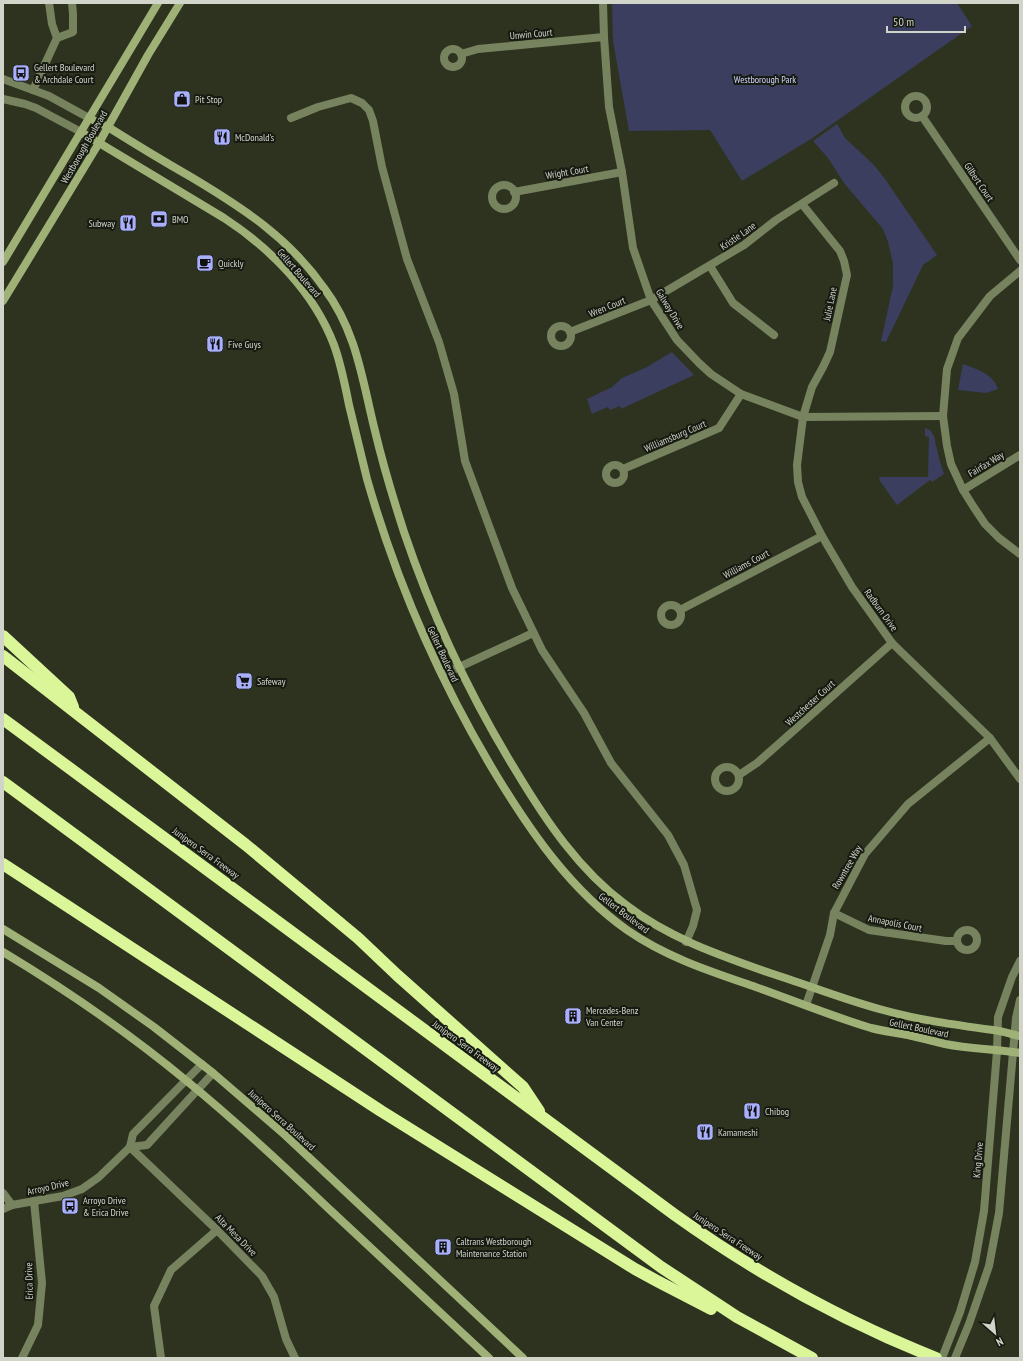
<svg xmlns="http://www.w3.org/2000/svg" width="1023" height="1361" font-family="'PT Sans Narrow',sans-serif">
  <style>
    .green { fill: #3b3e5e }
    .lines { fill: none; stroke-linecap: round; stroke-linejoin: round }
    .minor { stroke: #77835e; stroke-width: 8 }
    .tertiary { stroke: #77835e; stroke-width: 8 }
    .secondary { stroke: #9fb176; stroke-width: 8 }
    .motorway { stroke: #daf698; stroke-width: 12 }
    .labels { text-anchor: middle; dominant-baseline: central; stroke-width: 4; stroke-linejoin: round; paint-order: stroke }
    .street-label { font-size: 10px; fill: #d0d4c9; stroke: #171a11 }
    .poi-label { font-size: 10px; fill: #d0d4c9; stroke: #171a11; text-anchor: start }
    .park-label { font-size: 10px; fill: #d0d5fd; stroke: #171a11 }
  </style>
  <rect width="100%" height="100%" fill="#2e3320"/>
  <g class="green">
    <path d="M612 3H957L972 26 811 139 742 181 710 130 629 131 613 41Z"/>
    <path d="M837 124 845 138 874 165 885 179 937 255 923 265 886 342 881 341 893 286V263L888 242 883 229 844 183 828 158 813 141Z"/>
    <path d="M672 352 694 375 621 409 620 406 610 410 608 407 592 414 587 399 612 387 622 378 647 367Z"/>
    <path d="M963 364C977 369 993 374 998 389L986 393 958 390Z"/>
    <path d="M925 428 930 430 934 436 939 458 944 474 932 482 930 480 897 505 880 481 879 477H928L929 437 925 436Z"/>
  </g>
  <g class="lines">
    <g class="minor">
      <path d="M49 3 52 24 57 38"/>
      <path d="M603 3 604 37 609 107 622 172 633 248 651 300 677 340 699 363 711 374 741 394 803 417 943 416"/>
      <circle cx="453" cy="58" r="9"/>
      <path d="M461 54 478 49 604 37"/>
      <path d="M3 79 49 96 89 118"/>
      <path d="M33 90 57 38 73 32V14L72 3"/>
      <circle cx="916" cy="107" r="11"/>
      <path d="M3 99 25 104 36 108 81 132"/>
      <path d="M922 116 1020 260"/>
      <path d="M291 118 318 107 351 98 362 103 369 110 373 121 382 167 407 259 439 342 454 394 465 461 512 588 542 650 584 713 611 763 668 835 684 865 697 910 693 926 686 942"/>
      <circle cx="504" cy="197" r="12"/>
      <path d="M514 192 622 172"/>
      <path d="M802 204 840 251 844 261 847 275 830 352 823 367 812 387 803 417 797 465 798 482 802 497 822 536 852 587 892 643 990 738 1020 779"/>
      <path d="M710 266 733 303 774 335"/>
      <path d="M1020 271 990 296 958 338 947 369 943 416 947 446 951 464 963 490 973 506 985 524 999 538 1020 554"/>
      <circle cx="561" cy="336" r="10"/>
      <path d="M570 332 651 300 744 245 776 220 834 183"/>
      <circle cx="615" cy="474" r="9"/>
      <path d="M623 469 719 428 741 394"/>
      <path d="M963 490 1020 455"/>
      <circle cx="671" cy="615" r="10"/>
      <path d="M680 610 822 536"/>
      <path d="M442 675 533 633"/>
      <circle cx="727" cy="779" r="12"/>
      <path d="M739 775 757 763 782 741 892 643"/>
      <path d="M834 913 869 930 946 941H956"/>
      <circle cx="967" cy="940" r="10"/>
      <path d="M806 1005 830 935 834 913 865 854 908 804 990 738"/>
      <path d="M130 1147 217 1230 262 1276 274 1297 286 1339 295 1358"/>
      <path d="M130 1147 147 1145 213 1073"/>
      <path d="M3 1193 12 1205"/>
      <path d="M3 1209 12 1205 63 1196 82 1189 99 1177 130 1147 133 1134 202 1064"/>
      <path d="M22 1358 38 1325 42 1283 34 1201"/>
      <path d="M161 1358 154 1306 171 1270 217 1230"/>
    </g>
    <g class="tertiary">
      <path d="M942 1358 960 1312 975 1262 984 1211 997 1051 998 1017 1012 977 1020 961"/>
      <path d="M955 1358 969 1324 989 1266 999 1213 1016 1018 1020 1000"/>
    </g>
    <g class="secondary">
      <path d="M89 118 108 127C135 144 163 161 191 177 243 208 289 238 324 288 357 332 362 379 375 431 383 465 393 498 404 532 432 615 470 696 516 771 546 821 579 870 626 905 669 938 719 955 770 973 808 985 845 1000 883 1010 919 1020 956 1025 993 1030 1002 1031 1011 1034 1020 1036"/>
      <path d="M81 132 224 218C270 248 314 292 334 345 341 364 345 385 349 405 355 430 361 455 367 479 397 584 441 684 498 778 533 835 571 890 627 930 666 957 709 971 753 986 792 1000 831 1016 871 1028 883 1031 896 1033 908 1035 921 1038 933 1041 945 1044 970 1049 995 1049 1020 1053"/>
      <path d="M3 262 158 3"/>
      <path d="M3 301 99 143 148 55 180 3"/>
      <path d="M3 929 99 988 154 1027 213 1073 285 1135 523 1358"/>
      <path d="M3 952C68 991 130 1034 188 1082 237 1122 283 1165 328 1208 382 1258 436 1308 489 1358"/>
    </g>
    <g class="motorway">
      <path d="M3 636 69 697 73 707"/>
      <path d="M3 656 246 845 358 938 397 975 523 1087 539 1111"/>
      <path d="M3 719 675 1215C756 1273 843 1321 936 1358"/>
      <path d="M3 782 661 1267 737 1317 812 1358"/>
      <path d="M3 864 381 1111 635 1269 657 1281 711 1309"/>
    </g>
  </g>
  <defs>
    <symbol id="bus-square" viewBox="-11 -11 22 22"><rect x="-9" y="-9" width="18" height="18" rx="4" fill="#a8b0fc" stroke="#171a11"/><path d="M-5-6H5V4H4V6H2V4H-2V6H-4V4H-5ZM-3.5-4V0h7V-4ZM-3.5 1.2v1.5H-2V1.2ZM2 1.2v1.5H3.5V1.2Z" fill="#111"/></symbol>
    <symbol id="shop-square" viewBox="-11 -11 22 22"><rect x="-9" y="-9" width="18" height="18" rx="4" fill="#a8b0fc" stroke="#171a11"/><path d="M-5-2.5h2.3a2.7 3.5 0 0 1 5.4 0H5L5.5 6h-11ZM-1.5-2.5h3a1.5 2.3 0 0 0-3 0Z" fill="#111"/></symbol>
    <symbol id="restaurant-square" viewBox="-11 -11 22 22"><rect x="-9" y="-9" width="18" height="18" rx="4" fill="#a8b0fc" stroke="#171a11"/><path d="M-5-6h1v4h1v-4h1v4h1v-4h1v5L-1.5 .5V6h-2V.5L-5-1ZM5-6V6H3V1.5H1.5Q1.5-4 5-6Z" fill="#111"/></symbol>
    <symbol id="bank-square" viewBox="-11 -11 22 22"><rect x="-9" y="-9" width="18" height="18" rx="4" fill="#a8b0fc" stroke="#171a11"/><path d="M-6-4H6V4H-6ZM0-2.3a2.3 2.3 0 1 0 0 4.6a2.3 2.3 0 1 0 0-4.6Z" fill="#111"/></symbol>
    <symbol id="cafe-square" viewBox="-11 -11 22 22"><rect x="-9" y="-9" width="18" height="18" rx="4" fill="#a8b0fc" stroke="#171a11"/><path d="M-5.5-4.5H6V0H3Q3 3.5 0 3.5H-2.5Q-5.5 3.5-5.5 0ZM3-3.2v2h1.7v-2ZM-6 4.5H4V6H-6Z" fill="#111"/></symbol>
    <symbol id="supermarket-square" viewBox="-11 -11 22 22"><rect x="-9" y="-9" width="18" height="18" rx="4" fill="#a8b0fc" stroke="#171a11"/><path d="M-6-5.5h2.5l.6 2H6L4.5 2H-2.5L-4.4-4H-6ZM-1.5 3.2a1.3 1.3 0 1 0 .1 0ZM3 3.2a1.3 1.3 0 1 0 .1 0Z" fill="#111"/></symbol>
    <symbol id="building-square" viewBox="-11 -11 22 22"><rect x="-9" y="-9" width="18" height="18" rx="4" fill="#a8b0fc" stroke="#171a11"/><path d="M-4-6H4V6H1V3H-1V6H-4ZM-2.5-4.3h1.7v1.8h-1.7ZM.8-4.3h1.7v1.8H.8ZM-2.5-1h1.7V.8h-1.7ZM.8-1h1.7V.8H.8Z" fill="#111"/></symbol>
  </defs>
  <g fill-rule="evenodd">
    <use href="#bus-square" x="11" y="63" width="20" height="20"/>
    <use href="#shop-square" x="172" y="89" width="20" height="20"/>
    <use href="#restaurant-square" x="212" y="127" width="20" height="20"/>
    <use href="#bank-square" x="149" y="209" width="20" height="20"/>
    <use href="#restaurant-square" x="118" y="213" width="20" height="20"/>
    <use href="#cafe-square" x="195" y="253" width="20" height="20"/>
    <use href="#restaurant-square" x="205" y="334" width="20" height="20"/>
    <use href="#supermarket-square" x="234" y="671" width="20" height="20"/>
    <use href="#building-square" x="563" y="1006" width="20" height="20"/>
    <use href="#restaurant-square" x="742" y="1101" width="20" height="20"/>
    <use href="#restaurant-square" x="695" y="1122" width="20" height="20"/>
    <use href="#bus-square" x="60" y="1196" width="20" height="20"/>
    <use href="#building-square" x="433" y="1237" width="20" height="20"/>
  </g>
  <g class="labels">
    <g class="street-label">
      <text transform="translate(531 34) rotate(-5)">Unwin Court</text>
      <text transform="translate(84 147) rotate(-60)">Westborough Boulevard</text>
      <text transform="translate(567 172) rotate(-10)">Wright Court</text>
      <text transform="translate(979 182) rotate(56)">Gilbert Court</text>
      <text transform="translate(738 236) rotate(-35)">Kristie Lane</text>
      <text transform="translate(299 273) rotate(49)">Gellert Boulevard</text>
      <text transform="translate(830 304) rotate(-78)">Julie Lane</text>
      <text transform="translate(607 307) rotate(-22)">Wren Court</text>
      <text transform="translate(670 309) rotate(59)">Galway Drive</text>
      <text transform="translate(675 436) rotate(-23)">Williamsburg Court</text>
      <text transform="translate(986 464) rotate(-31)">Fairfax Way</text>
      <text transform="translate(746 564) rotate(-28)">Williams Court</text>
      <text transform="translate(881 610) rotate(54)">Radburn Drive</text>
      <text transform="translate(443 654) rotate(65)">Gellert Boulevard</text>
      <text transform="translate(810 703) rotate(-42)">Westchester Court</text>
      <text transform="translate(206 853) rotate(36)">Junipero Serra Freeway</text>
      <text transform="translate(847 867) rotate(-60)">Rowntree Way</text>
      <text transform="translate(624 913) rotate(37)">Gellert Boulevard</text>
      <text transform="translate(895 923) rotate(11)">Annapolis Court</text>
      <text transform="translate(919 1028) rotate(12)">Gellert Boulevard</text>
      <text transform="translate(466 1046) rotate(36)">Junipero Serra Freeway</text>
      <text transform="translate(282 1120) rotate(42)">Junipero Serra Boulevard</text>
      <text transform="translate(978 1160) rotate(-85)">King Drive</text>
      <text transform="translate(48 1187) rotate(-13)">Arroyo Drive</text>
      <text transform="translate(236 1235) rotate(45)">Alta Mesa Drive</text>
      <text transform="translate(728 1236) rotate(33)">Junipero Serra Freeway</text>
      <text transform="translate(29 1281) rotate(-91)">Erica Drive</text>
    </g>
    <g class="poi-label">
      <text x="34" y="67">Gellert Boulevard<tspan x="34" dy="12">&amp; Archdale Court</tspan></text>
      <text x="195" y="99">Pit Stop</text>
      <text x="235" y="137">McDonald's</text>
      <text x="172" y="219">BMO</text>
      <text x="115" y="223" text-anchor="end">Subway</text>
      <text x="218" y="263">Quickly</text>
      <text x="228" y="344">Five Guys</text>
      <text x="257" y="681">Safeway</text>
      <text x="586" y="1010">Mercedes-Benz<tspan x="586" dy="12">Van Center</tspan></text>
      <text x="765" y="1111">Chibog</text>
      <text x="718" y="1132">Kamameshi</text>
      <text x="83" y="1200">Arroyo Drive<tspan x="83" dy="12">&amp; Erica Drive</tspan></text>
      <text x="456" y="1241">Caltrans Westborough<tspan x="456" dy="12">Maintenance Station</tspan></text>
    </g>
    <g class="park-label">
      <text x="765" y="79">Westborough Park</text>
    </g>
  </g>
  <rect width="1023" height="1361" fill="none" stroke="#d0d4c9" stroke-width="8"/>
  <g transform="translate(995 1333) rotate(152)" stroke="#171a11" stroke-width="3" paint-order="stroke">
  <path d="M0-3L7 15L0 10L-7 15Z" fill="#d0d4c9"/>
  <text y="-6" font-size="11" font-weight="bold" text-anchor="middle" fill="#d0d4c9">N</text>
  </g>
  <path d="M887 26v6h78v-6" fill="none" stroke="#d0d4c9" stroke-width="2"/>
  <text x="893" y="26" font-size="12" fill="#d0d4c9" stroke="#171a11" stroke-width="3" paint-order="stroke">50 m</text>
</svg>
